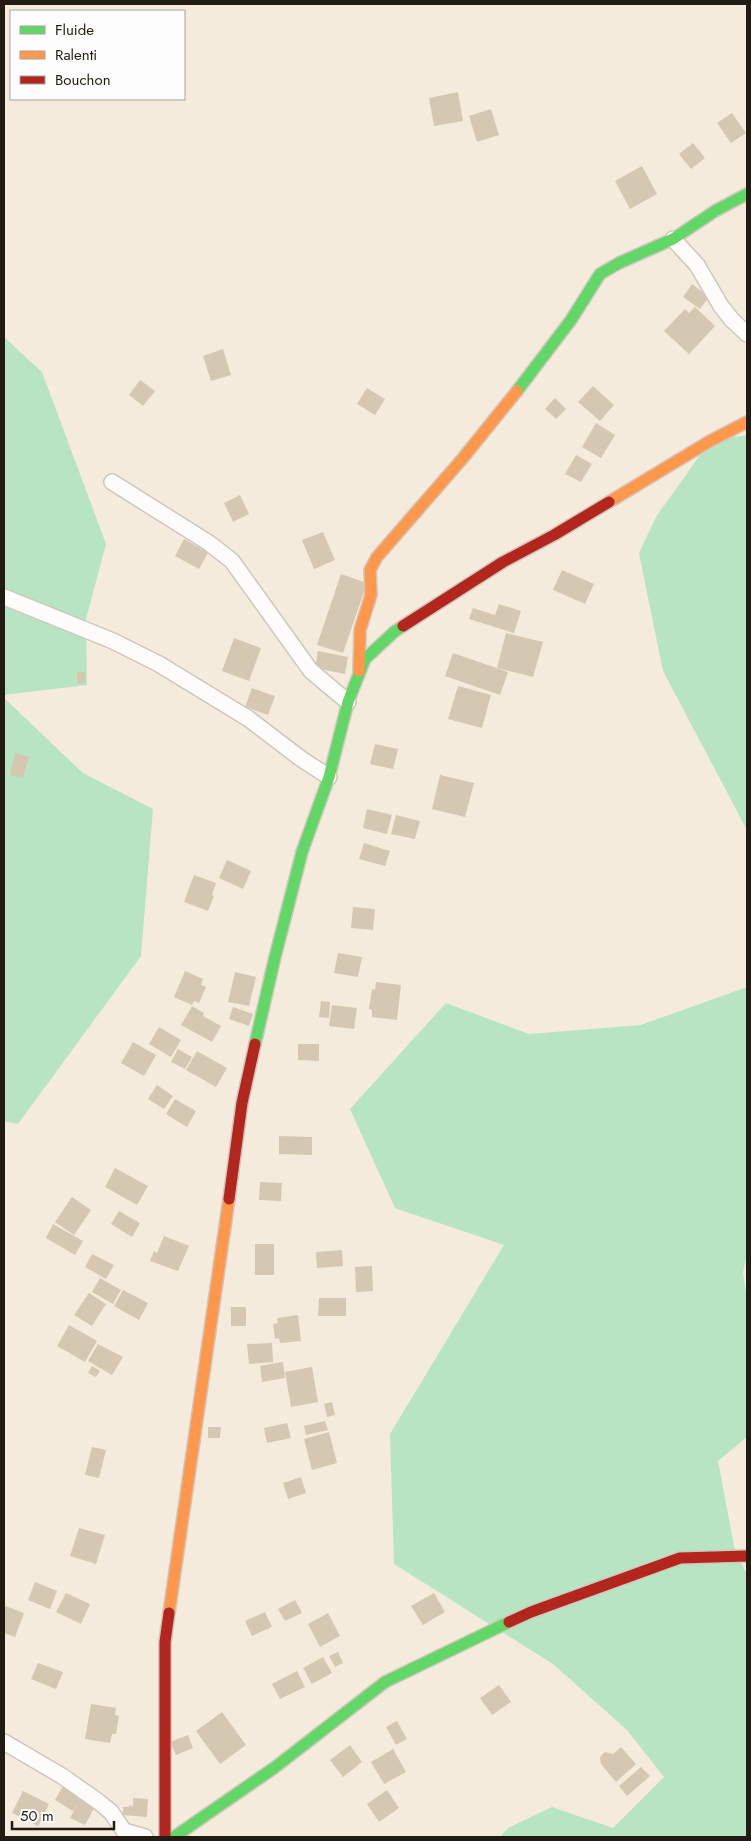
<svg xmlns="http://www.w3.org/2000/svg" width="751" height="1841" font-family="Jost,sans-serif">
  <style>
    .green { fill: #b7e4c3 }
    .building { fill: #d5c8b2 }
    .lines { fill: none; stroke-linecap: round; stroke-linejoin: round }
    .street-casing { stroke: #cfc7bc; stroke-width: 18 }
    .fast-casing { stroke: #cfc7bc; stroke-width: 14 }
    .slow-casing { stroke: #cfc7bc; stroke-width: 14 }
    .jam-casing { stroke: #cfc7bc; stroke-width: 14 }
    .street { stroke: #fdfcfa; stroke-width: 15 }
    .fast { stroke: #63d668; stroke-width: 11 }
    .slow { stroke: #ff974d; stroke-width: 11 }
    .jam { stroke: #b3261e; stroke-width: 11 }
  </style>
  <rect width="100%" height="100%" fill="#f4ebdc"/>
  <g class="green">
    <path d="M4 337 42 372 106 544 86 619 87 685 4 695Z"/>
    <path d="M747 435V830L663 671 639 553 656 517 710 441Z"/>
    <path d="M4 698 83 773 153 809 141 956 18 1124 4 1121Z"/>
    <path d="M747 987V1252L743 1273 747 1300V1437L718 1461 734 1546 747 1575V1837H500L508 1828 552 1807 613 1828 664 1777 627 1730 553 1664 394 1564 390 1434 504 1245 395 1208 350 1109 446 1003 529 1034 641 1025Z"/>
  </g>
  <g class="building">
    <path d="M458 92 463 121 434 126 429 98Z"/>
    <path d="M491 109 499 135 477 142 469 116Z"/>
    <path d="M732 113 746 133 731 143 717 123Z"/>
    <path d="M693 143 705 158 691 169 679 154Z"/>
    <path d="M642 166 657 194 630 209 615 181Z"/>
    <path d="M692 284 709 297 700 309 683 297Z"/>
    <path d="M695 307 715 326 689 354 664 331 685 309 689 313Z"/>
    <path d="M223 349 231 375 211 381 203 356Z"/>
    <path d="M140 380 155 391 143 406 129 395Z"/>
    <path d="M593 386 614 405 600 421 578 402Z"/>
    <path d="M367 388 385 399 375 415 357 404Z"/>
    <path d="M555 398 566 409 556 419 545 409Z"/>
    <path d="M596 423 615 435 601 458 582 447Z"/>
    <path d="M576 455 592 464 581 482 565 474Z"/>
    <path d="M240 495 249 514 233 522 224 503Z"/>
    <path d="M323 532 335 560 314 569 302 540Z"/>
    <path d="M184 539 208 553 199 569 175 556Z"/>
    <path d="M562 570 594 584 585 604 553 590Z"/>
    <path d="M341 574 367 583 343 653 317 645Z"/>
    <path d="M499 604 521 611 514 633 469 619 473 608 495 615Z"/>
    <path d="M506 633 543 642 533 677 497 668Z"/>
    <path d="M234 638 261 648 249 681 222 671Z"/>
    <path d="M318 651 348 657 345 674 315 668Z"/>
    <path d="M453 653 508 672 500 695 445 676Z"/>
    <path d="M77 672H85V683L77 684Z"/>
    <path d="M458 686 491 695 482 728 448 719Z"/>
    <path d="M252 688 275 696 268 715 245 707Z"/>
    <path d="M375 744 398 749 393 769 370 764Z"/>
    <path d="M15 753 29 757 23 778 10 775Z"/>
    <path d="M440 775 474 783 465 817 432 809Z"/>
    <path d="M367 809 392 815 387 834 363 828Z"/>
    <path d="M396 815 420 821 415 839 391 834Z"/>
    <path d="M364 843 390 851 385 866 359 859Z"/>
    <path d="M227 860 251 871 243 889 219 878Z"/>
    <path d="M194 875 216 883 212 895 214 896 208 911 184 902Z"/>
    <path d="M353 907 375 909 373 930 351 928Z"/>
    <path d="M338 953 362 957 358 977 334 973Z"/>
    <path d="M185 971 203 979 201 985 206 987 199 1003 194 1001 192 1005 174 997Z"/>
    <path d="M235 972 256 977 249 1006 228 1002Z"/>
    <path d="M376 982 401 985 397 1020 372 1017V1010L369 1009 372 989 375 990Z"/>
    <path d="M321 1001 330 1002 329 1018 319 1017Z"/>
    <path d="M332 1005 357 1008 354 1029 329 1026Z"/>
    <path d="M192 1006 204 1013 203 1016 221 1026 212 1042 181 1025Z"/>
    <path d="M233 1007 253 1014 249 1026 229 1019Z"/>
    <path d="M159 1027 181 1040 171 1057 149 1044Z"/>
    <path d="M133 1042 156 1055 144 1076 121 1063Z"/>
    <path d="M298 1044H319V1061L298 1060Z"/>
    <path d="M178 1049 192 1057 185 1069 171 1062Z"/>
    <path d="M197 1051 227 1068 216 1087 186 1070Z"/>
    <path d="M157 1085 173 1096 164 1109 148 1099Z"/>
    <path d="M175 1099 196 1111 187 1127 166 1114Z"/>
    <path d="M279 1136 312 1137V1155L279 1154Z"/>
    <path d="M115 1168 148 1186 137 1205 105 1187Z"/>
    <path d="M260 1182 282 1183 281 1201 259 1200Z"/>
    <path d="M72 1197 91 1210 74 1235 55 1222Z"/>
    <path d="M119 1211 140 1223 132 1237 111 1224Z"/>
    <path d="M53 1224 83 1241 75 1255 46 1238Z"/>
    <path d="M164 1236 189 1246 178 1271 150 1261 154 1251 157 1253Z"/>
    <rect x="255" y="1244" width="19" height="31"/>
    <path d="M342 1250 343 1266 317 1268 316 1252Z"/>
    <path d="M92 1254 114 1265 106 1279 85 1267Z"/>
    <path d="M372 1266 373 1291 356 1292 355 1267Z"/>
    <path d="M100 1278 121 1290 113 1304 92 1292Z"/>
    <path d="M123 1290 148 1303 139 1320 114 1306Z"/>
    <path d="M89 1293 106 1304 92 1326 74 1315Z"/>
    <path d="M319 1298H346V1316H318Z"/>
    <rect x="231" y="1307" width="15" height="19"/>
    <path d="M298 1315 301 1341 280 1343 279 1338 275 1339 273 1324 278 1323 277 1318Z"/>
    <path d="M69 1325 97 1341 85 1362 57 1346Z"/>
    <path d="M272 1343 273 1362 249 1364 247 1344Z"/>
    <path d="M98 1344 123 1357 112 1375 88 1361Z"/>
    <path d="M283 1362 285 1378 262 1382 260 1366Z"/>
    <path d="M92 1366 100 1371 96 1377 88 1373Z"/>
    <path d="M312 1367 318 1402 291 1407 285 1372Z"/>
    <path d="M332 1402 335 1415 327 1417 324 1404Z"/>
    <path d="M325 1421 328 1430 306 1435 304 1426Z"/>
    <path d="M287 1423 291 1438 267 1443 264 1428Z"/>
    <path d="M208 1427H221L220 1438H208Z"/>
    <path d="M329 1432 337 1463 312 1470 304 1439Z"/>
    <path d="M92 1447 106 1450 99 1478 85 1475Z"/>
    <path d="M301 1477 306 1493 288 1499 283 1483Z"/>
    <path d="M79 1528 105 1535 96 1564 70 1556Z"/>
    <path d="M35 1582 57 1591 50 1609 28 1600Z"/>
    <path d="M66 1593 90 1604 81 1624 56 1612Z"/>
    <path d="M434 1593 445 1612 423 1625 411 1606Z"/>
    <path d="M295 1600 302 1613 285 1621 278 1609Z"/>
    <path d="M5 1606 24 1613 15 1637 4 1633Z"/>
    <path d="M265 1612 272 1627 252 1636 245 1621Z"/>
    <path d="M328 1613 340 1636 320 1647 308 1624Z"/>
    <path d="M338 1652 343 1663 335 1667 329 1656Z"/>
    <path d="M323 1657 332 1673 312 1684 303 1668Z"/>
    <path d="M38 1663 63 1672 56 1689 31 1679Z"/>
    <path d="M297 1671 305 1687 280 1699 272 1684Z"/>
    <path d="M499 1685 511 1702 492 1715 480 1698Z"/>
    <path d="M91 1704 116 1708 115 1715 119 1716 116 1734H112L110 1743 85 1739Z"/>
    <path d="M222 1712 246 1745 220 1764 196 1731Z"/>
    <path d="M397 1721 407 1739 396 1745 386 1727Z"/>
    <path d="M188 1735 193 1748 176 1755 170 1742Z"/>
    <path d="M350 1745 362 1762 343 1777 330 1760Z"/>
    <path d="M621 1747 636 1764 616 1782 601 1764 600 1757 605 1752 613 1754Z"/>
    <path d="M393 1749 406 1772 384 1784 371 1762Z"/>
    <path d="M641 1767 650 1776 627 1796 619 1786Z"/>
    <path d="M63 1786 97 1803 85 1825 70 1818 78 1802 73 1811 55 1800Z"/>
    <path d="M387 1790 399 1808 379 1822 367 1804Z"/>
    <path d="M23 1791 49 1804 38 1826 12 1813Z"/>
    <path d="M133 1798 148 1799 147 1817 123 1815V1807H129V1812V1805L133 1806Z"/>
  </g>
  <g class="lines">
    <defs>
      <g id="street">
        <path d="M673 239 697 265 721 306 732 320 747 334"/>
        <path d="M112 482 209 543 232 561 311 671 348 702"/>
        <path d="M4 597 113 641 159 664 249 719 300 758 329 777"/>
        <path d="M4 1742 62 1776 99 1802 111 1812 124 1831 145 1837"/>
      </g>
      <g id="fast">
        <path d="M517 391 571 320 600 274 619 263 673 239 715 211 747 194"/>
        <path d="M255 1044 275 957 302 852 329 777 348 702 365 659 394 632 403 626"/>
        <path d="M174 1837 274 1768 385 1682 509 1622"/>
      </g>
      <g id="slow">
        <path d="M609 502 710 441 747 422"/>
        <path d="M359 671 360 630 371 595 370 570 377 557 463 458 517 391"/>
        <path d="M169 1613 229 1199"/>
      </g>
      <g id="jam">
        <path d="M403 626 503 562 554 535 609 502"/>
        <path d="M229 1199 242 1103 255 1044"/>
        <path d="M509 1622 531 1612 680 1558 747 1556"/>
        <path d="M165 1837V1642L169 1613"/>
      </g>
    </defs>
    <use href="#street" class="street-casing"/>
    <use href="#fast" class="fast-casing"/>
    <use href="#slow" class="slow-casing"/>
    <use href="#jam" class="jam-casing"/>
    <use href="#street" class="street"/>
    <use href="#fast" class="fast"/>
    <use href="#slow" class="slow"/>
    <use href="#jam" class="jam"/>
  </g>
  <rect width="751" height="1841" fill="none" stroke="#211b11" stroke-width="10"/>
  <rect x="10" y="10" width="175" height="90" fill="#fdfdfd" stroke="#a5a39f"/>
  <rect x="20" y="26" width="25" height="8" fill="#63d668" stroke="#a5a39f"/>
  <text x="55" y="35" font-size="15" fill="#211b11">Fluide</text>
  <rect x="20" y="51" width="25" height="8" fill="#ff974d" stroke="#a5a39f"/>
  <text x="55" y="60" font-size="15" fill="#211b11">Ralenti</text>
  <rect x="20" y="76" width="25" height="8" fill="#b3261e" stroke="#a5a39f"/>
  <text x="55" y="85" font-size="15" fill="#211b11">Bouchon</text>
  <path d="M12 1821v8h102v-8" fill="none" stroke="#211b11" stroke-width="2.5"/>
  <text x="20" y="1821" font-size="15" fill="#211b11" stroke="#fdfdfd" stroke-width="4" paint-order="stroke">50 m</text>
</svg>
